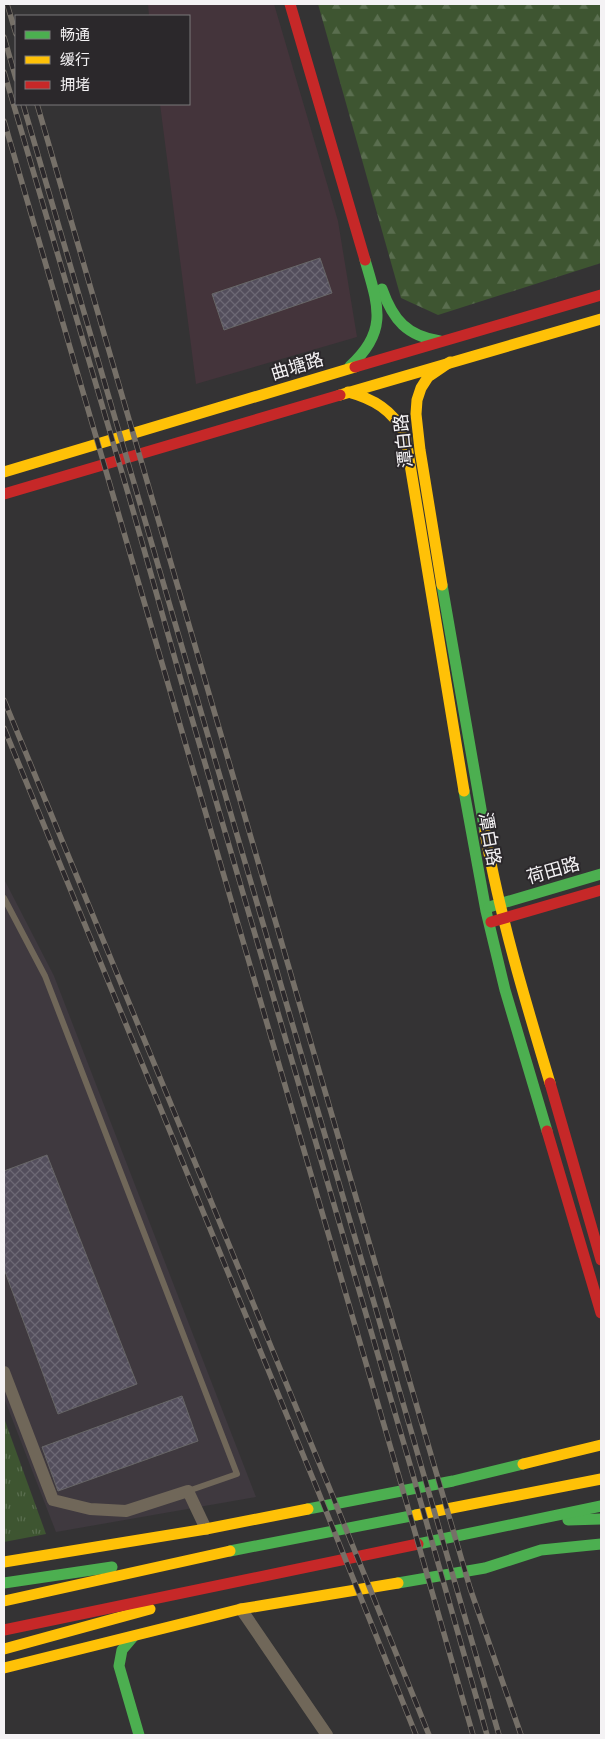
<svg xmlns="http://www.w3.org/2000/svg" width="605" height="1739" font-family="Inter,'Noto Sans SC',sans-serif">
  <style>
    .commercial { fill: #44343b }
    .built { fill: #3f393f }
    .grass { fill: url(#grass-tufts) }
    .forest { fill: url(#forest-firs) }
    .building { fill: url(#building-cross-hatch); stroke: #676667 }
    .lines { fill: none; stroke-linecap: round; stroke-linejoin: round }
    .lane { stroke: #706759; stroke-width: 6 }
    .street { stroke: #706759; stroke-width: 12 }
    .fast { stroke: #4caf50; stroke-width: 11 }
    .slow { stroke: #ffc107; stroke-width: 11 }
    .jam { stroke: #c62828; stroke-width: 11 }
    .rail-casing { stroke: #767068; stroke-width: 5.5 }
    .rail { stroke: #2b282b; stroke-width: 4; stroke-dasharray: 11; stroke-linecap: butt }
    .labels { text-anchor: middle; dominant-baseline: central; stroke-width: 4; stroke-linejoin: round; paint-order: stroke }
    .street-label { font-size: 18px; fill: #f4f2f4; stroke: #2b282b }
  </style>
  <defs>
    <pattern id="grass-tufts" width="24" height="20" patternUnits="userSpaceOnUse" patternTransform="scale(1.25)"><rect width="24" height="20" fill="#3e5531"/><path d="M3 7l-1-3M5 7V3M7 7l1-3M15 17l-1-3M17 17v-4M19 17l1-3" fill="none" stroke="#5a6e4f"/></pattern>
    <pattern id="forest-firs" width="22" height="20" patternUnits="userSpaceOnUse" patternTransform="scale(1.25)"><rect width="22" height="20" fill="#3e5531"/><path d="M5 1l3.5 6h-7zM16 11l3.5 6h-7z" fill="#5a6e4f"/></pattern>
    <pattern id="building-cross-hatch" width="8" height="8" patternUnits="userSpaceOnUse" patternTransform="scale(1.25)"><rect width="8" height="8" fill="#534e5c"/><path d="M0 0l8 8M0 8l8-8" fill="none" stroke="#6c6874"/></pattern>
  </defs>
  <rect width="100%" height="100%" fill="#343334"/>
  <path class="commercial" d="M148 4H274L338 221 357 337 196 384 160 104H189V16H149Z"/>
  <path class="built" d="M4 879 54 976 256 1497 56 1532 4 1398Z"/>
  <path class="grass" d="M4 1418 46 1534 4 1542Z"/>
  <path class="forest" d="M318 4H601V263L438 315 401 298Z"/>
  <g class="building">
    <path d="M320 258 332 293 224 330 212 294Z"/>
    <path d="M47 1155 137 1384 58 1414 4 1269V1171Z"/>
    <path d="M182 1396 198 1441 58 1491 42 1447Z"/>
  </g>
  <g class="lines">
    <path class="lane" d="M4 898 45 976 237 1474 188 1491"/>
    <g class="street">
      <path d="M4 1372 53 1500 90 1509 126 1511 188 1491 206 1529"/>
      <path d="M241 1609 327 1735"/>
    </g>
    <g class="fast">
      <path d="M382 289C393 320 407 336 440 341"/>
      <path d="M350 366C389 331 378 305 365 260"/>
      <path d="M442 585 485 832"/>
      <path d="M464 791 486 911 505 990 547 1131"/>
      <path d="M489 907 601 874"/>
      <path d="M308 1509 453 1481 523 1464"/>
      <path d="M568 1520 601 1519"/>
      <path d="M418 1544 601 1506"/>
      <path d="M230 1551 416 1515"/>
      <path d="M4 1583 112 1567"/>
      <path d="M398 1583 485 1568 541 1550 601 1544"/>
      <path d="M133 1637 122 1650 119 1666 139 1735"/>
    </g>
    <g class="slow">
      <path d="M348 392C374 399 392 410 405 434L464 791"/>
      <path d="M340 395 601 319"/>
      <path d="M4 472 355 367"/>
      <path d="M442 585 420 450 416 414 417 400 421 388 428 377 450 362"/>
      <path d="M485 832C500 917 525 1000 550 1083"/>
      <path d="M523 1464 601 1445"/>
      <path d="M416 1515 601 1479"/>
      <path d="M4 1562 206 1529 308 1509"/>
      <path d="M4 1601 230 1551"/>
      <path d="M4 1649 150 1609"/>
      <path d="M4 1668 241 1609 398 1583"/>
    </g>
    <g class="jam">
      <path d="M290 4 365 260"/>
      <path d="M355 367 601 295"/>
      <path d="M4 494 340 395"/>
      <path d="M491 922 601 890"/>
      <path d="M550 1083 601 1260"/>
      <path d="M547 1131 601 1313"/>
      <path d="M4 1630 418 1544"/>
    </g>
    <defs>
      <g id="rail">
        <path d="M7 4 16 34"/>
        <path d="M4 37 16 79"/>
        <path d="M4 72 130 500 190 712 411 1468 487 1735"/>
        <path d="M23 104 370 1289 499 1735"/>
        <path d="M37 104 434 1465 470 1588 521 1735"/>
        <path d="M4 121 398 1473 473 1735"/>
        <path d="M4 700 329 1487 429 1735"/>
        <path d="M4 728 318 1491 416 1735"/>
      </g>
    </defs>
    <use href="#rail" class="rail-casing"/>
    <use href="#rail" class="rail"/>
  </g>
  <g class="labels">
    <g class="street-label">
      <text transform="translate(297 366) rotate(-17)">曲塘路</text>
      <text transform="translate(403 441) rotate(-96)">潭白路</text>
      <text transform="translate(490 839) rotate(80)">潭白路</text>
      <text transform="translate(553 870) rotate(-16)">荷田路</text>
    </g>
  </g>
  <rect width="605" height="1739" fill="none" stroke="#f4f2f4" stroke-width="10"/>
  <rect x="15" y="15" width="175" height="90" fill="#2b282b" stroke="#7b797b"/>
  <rect x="25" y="31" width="25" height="8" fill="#4caf50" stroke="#7b797b"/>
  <text x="60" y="40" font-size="15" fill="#f4f2f4">畅通</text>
  <rect x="25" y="56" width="25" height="8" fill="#ffc107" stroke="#7b797b"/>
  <text x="60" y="65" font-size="15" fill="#f4f2f4">缓行</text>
  <rect x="25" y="81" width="25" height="8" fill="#c62828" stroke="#7b797b"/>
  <text x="60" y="90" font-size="15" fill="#f4f2f4">拥堵</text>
</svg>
